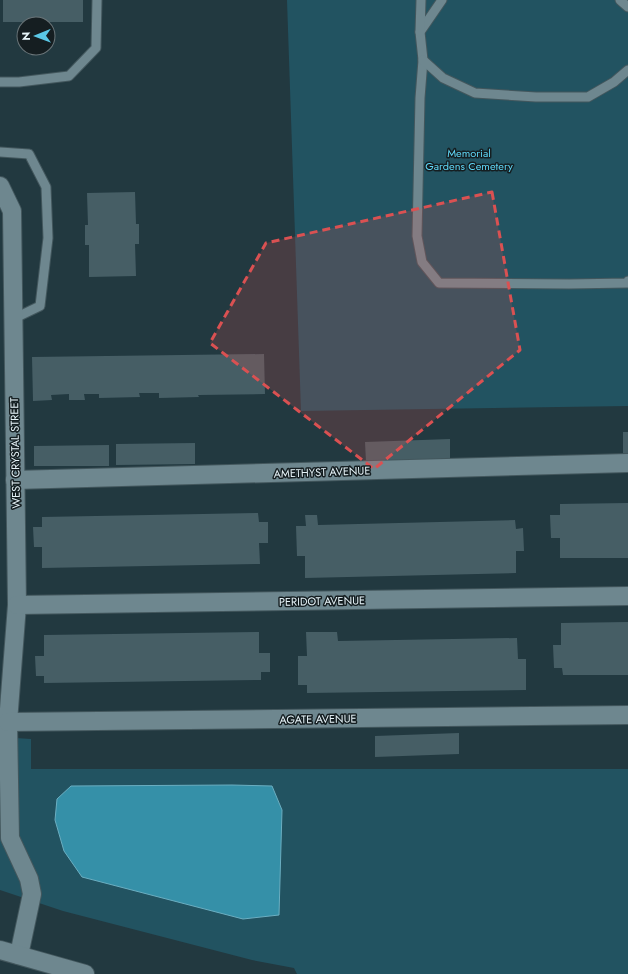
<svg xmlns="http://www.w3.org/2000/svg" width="628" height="974" font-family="Jost,sans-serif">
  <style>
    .green { fill: #225361 }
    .water { fill: #3590a8; stroke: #6baec1 }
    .building { fill: #465e65 }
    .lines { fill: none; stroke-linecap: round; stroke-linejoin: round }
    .service-casing { stroke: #43575d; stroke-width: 11 }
    .minor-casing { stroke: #43575d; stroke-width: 20 }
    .service { stroke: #6e878f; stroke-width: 9 }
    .minor { stroke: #6e878f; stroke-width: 18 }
    .marked { fill: #da5152; fill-opacity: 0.2; stroke: #da5152; stroke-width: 3; stroke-dasharray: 8 5; stroke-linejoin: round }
    .labels { text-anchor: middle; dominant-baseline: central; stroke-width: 3; stroke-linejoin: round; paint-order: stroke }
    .park-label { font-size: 11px; fill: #5fd7f7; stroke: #151e21 }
    .street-label { font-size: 11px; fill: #e8f5fa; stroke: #151e21 }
  </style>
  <rect width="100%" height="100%" fill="#223940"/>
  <g class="green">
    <path d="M287 0H628V406L301 411Z"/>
    <path d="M0 737 31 739V769H628V974H297L294 968 252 960 63 911 0 890Z"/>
  </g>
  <path class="water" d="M232 785 272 786 282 810 279 915 243 919 82 877 64 851 55 820 57 799 71 786Z"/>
  <g class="building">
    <rect x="3" y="0" width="80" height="22"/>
    <path d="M135 192 136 224H139V244H135L136 276 89 277V245H85V225H88L87 193Z"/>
    <path d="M264 354 265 394 198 395 199 397 159 398V393H139L140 397 99 398V394H84L85 400H69V394L51 395 52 400 33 401 32 357Z"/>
    <rect x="623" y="432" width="5" height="21"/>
    <path d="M450 439V460L366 462 365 442Z"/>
    <path d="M195 443V464L116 465V444Z"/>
    <path d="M109 445V466H34V446Z"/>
    <path d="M628 503V558H560V538H551L550 515H560V504Z"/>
    <path d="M258 513 259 522H268V543H259L260 564 42 568V547H34L33 527H42V517Z"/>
    <path d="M305 515H317L318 525 515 520 516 529 523 528 524 551H516V573L305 578V556H297L296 526H306Z"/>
    <path d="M628 622V675H563L562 668H554L553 645H561V623Z"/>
    <path d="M259 632V653H270V672H261V680L44 683V676H36L35 656H44V635Z"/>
    <path d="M306 632H337L338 641 517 638 518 659H526V690L307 693V685H298V656H307Z"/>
    <path d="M459 733V754L375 757V736Z"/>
  </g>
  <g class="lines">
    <defs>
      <g id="service">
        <path d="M442 0 420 32 423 60 420 98 417 236 422 262 439 283 569 284 627 283 628 281"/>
        <path d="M620 0 628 7"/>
        <path d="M420 32 421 0"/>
        <path d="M423 60 443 78 475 93 536 97H588L614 82 628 70"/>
        <path d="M0 82H19L69 76 96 48 97 0"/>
        <path d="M0 152 29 154 46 187 48 238 40 306 13 319"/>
      </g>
      <g id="minor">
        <path d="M0 186 12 211 17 605 8 722 10 838 29 879 32 894 19 955"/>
        <path d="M15 480 628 463"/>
        <path d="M17 605 628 596"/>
        <path d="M8 722 628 715"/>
        <path d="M0 950 85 974"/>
      </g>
    </defs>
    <use href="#service" class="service-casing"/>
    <use href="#minor" class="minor-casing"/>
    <use href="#service" class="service"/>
    <use href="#minor" class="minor"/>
  </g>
  <path class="marked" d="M492 192 520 350 374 469 210 343 266 243Z"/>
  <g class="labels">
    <g class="park-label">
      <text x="469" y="153">Memorial<tspan x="469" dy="13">Gardens Cemetery</tspan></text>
    </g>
    <g class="street-label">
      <text transform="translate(15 453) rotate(-91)">WEST CRYSTAL STREET</text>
      <text transform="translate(322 472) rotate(-2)">AMETHYST AVENUE</text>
      <text transform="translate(322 601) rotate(-1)">PERIDOT AVENUE</text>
      <text transform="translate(318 719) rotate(-1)">AGATE AVENUE</text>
    </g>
  </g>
  <g transform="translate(36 36) rotate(269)"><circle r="19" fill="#151e21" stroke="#697478"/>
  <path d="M0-3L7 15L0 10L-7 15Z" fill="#5ac8e6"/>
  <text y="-6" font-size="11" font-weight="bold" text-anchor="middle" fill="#e8f5fa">N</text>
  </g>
</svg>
